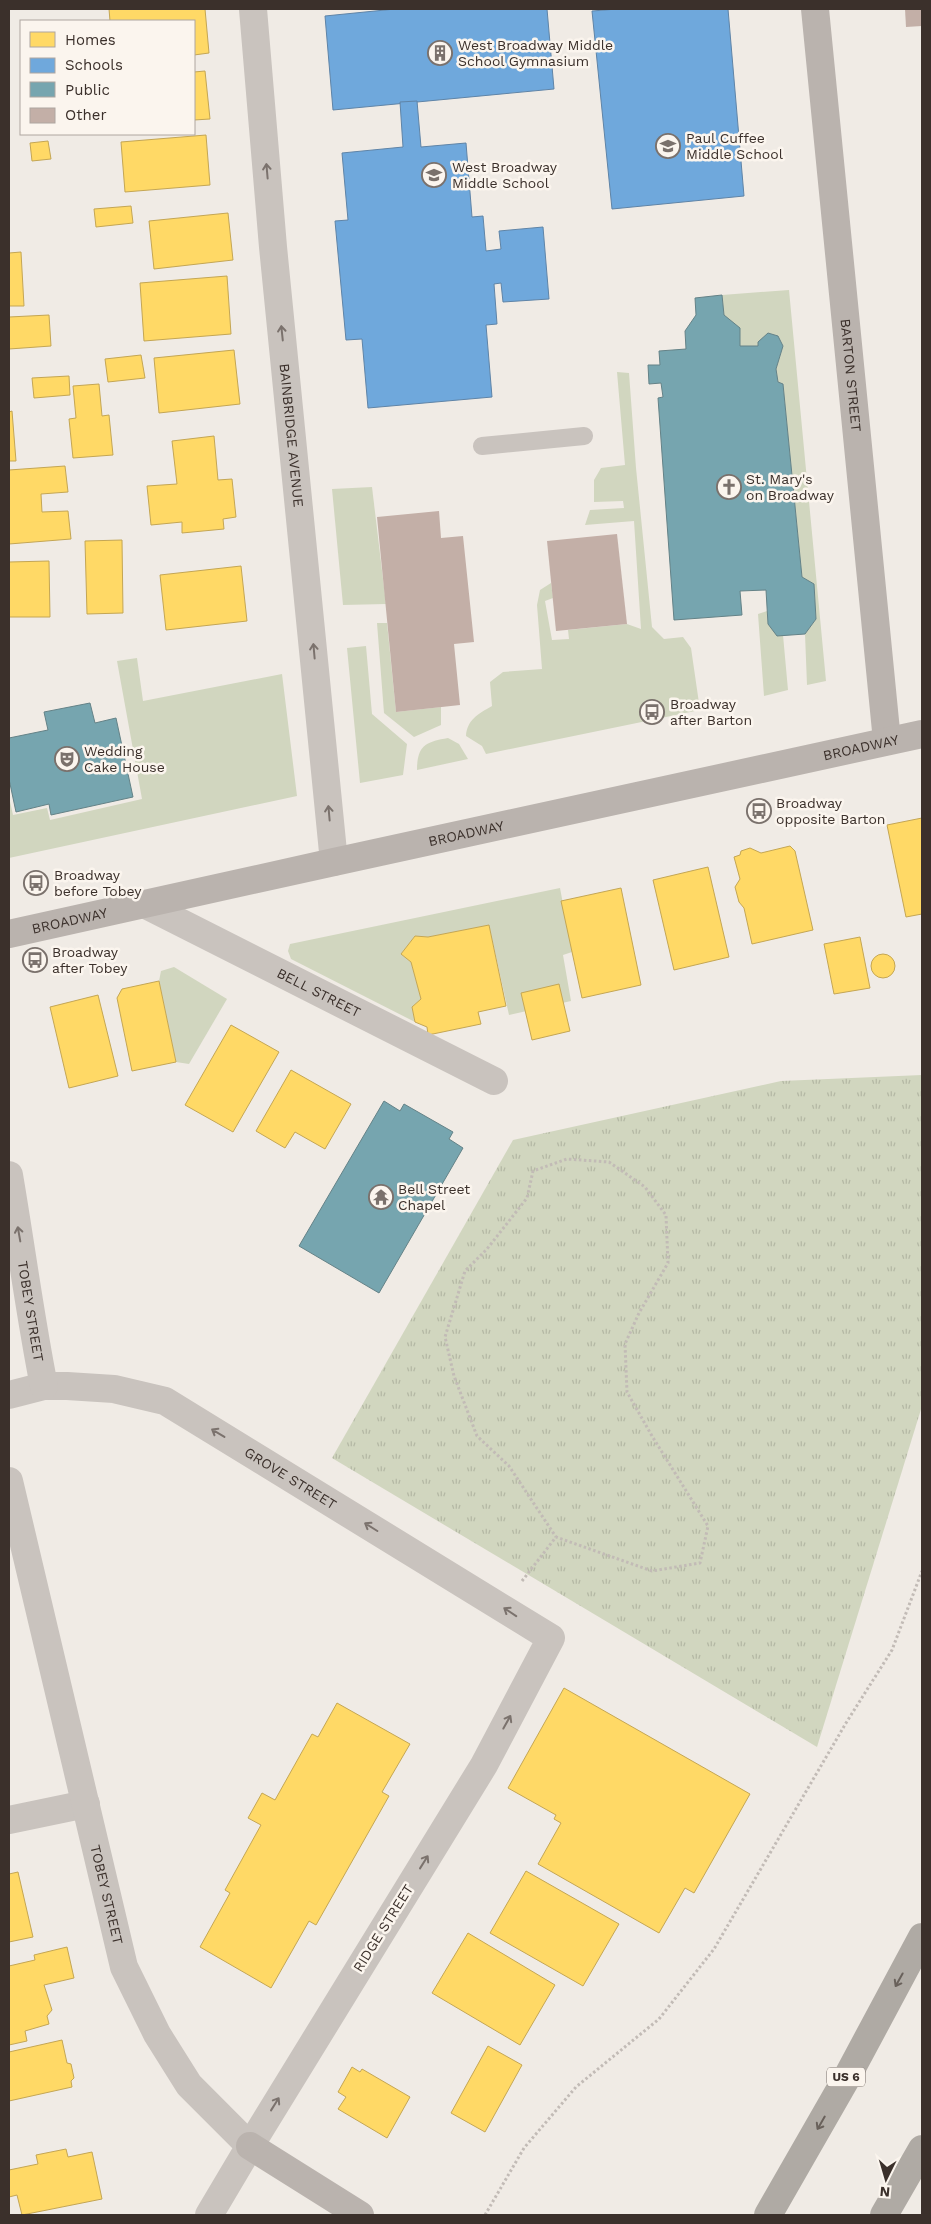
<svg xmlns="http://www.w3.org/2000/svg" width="931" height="2224" font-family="'Work Sans',sans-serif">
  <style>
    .green { fill: #d1d6bf }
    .park { fill: url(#park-tufts) }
    .homes { fill: #ffd966; stroke: #c4a654 }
    .schools { fill: #6fa8dc; stroke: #5f84a7 }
    .public { fill: #76a5af; stroke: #648287 }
    .building { fill: #c3afa7 }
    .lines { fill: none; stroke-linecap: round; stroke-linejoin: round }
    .path { stroke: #c2bbb6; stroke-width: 3; stroke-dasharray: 2.5 2.5; stroke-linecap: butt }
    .service { stroke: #c9c3be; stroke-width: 18 }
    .minor { stroke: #c9c3be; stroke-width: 28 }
    .tertiary { stroke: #c9c3be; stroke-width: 28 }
    .secondary { stroke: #bab3ae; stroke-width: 28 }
    .motorway { stroke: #afaaa4; stroke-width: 28 }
    .oneway { stroke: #7b726d }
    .oneway2 { stroke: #69615b }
    .labels { text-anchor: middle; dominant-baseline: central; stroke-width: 5; stroke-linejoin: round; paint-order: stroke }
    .shield { fill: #fbf5ee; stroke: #756b66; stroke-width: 1 }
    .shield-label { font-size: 12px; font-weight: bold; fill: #3b302b }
    .poi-label { font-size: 14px; fill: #3b302b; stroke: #fbf5ee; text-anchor: start }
    .street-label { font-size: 14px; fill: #3b302b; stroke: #fbf5ee }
  </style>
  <defs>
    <pattern id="park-tufts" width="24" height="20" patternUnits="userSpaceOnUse" patternTransform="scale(1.25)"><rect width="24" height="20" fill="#d1d6bf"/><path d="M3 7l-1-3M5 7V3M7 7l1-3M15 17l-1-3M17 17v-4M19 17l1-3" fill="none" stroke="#b4b8a4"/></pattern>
  </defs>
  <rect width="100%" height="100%" fill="#f0ebe5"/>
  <g class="green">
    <path d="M789 290 826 681 807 685 805 634 816 619 814 584 802 577 783 384 778 382 776 369 783 346 778 336 768 333 758 346H740L724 315 722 295Z"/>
    <path d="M617 372 629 373 636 468 652 627 664 639 683 637 691 648 700 710 486 754 482 746 466 736C467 720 478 714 492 706L490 682 503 672 542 669 537 605 540 590 551 583 553 598 545 601 552 640 569 639 568 630 627 624 641 629 634 521 585 525 590 510 624 508 623 501 594 502V480L601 468 625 465Z"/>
    <path d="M372 487 386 604 343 605 332 489Z"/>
    <path d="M767 611 768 624 783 635 788 690 764 696 758 614Z"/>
    <path d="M377 623H387L396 712 441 707V725L414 737 384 713Z"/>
    <path d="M366 646 372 714 407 744 403 775 360 783 347 648Z"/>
    <path d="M137 658 143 701 282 674 297 796 9 858V797L13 815 47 808 50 820 142 799 117 661Z"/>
    <path d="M448 738 459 744 468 759 417 770C417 745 426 742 448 738Z"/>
    <path d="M560 888 572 952 563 955 571 1001 509 1015 489 925 428 937 415 936 401 954 411 962 421 999 412 1007 415 1022 291 959 288 951 290 944Z"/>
    <path d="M174 967 227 999 189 1064 176 1062 159 981 161 971Z"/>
  </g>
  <path class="park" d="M922 1075V1406L817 1747 332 1458 513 1140 781 1081Z"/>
  <g class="homes">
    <path d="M109 9H205L209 53 194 55V21H110Z"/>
    <path d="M205 71 210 119 194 120V72Z"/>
    <path d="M206 135 210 185 125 192 121 142Z"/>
    <path d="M48 141 51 159 32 161 30 143Z"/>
    <path d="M131 206 133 223 96 227 94 209Z"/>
    <path d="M228 213 233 260 154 269 149 221Z"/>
    <path d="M21 252 24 306H9V253Z"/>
    <path d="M227 276 231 334 144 341 140 283Z"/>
    <path d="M49 315 51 346 9 349V317Z"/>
    <path d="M234 350 240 404 159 413 154 358Z"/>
    <path d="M141 355 145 378 108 382 105 359Z"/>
    <path d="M69 376 70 395 34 398 32 378Z"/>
    <path d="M99 384 102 416 109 415 113 455 73 458 69 419 76 418 73 386Z"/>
    <path d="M12 411 16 461H9V412Z"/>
    <path d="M214 436 218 480 232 479 236 517 223 519 224 529 182 533V522L151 525 147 486 177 484 172 441Z"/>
    <path d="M65 466 68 492 41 494 42 512 68 511 71 539 9 544V470Z"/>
    <path d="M122 540 123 613 87 614 85 541Z"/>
    <path d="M49 561 50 617H9V562Z"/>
    <path d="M241 566 247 621 166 630 160 575Z"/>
    <path d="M922 818V914L906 917 887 825Z"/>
    <path d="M790 846 795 851 813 930 752 944 744 908 739 902 735 887 740 879 734 857 740 855 741 851 750 848 761 853Z"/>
    <path d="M708 867 729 957 674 970 653 880Z"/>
    <path d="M621 888 641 985 582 998 561 901Z"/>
    <path d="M489 925 506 1006 478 1012 481 1024 428 1035 427 1027 415 1022 412 1007 421 999 411 962 401 954 415 936 428 937Z"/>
    <path d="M860 937 870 988 834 994 824 944Z"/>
    <circle cx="883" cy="966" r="12"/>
    <path d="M159 981 176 1062 132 1071 117 998 122 989Z"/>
    <path d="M559 984 570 1031 532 1040 521 993Z"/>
    <path d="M98 995 118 1076 69 1088 50 1007Z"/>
    <path d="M231 1025 279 1052 233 1132 185 1105Z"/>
    <path d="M291 1070 351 1104 325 1149 295 1132 285 1148 256 1131Z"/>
    <path d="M564 1688 750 1794 694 1893 685 1888 659 1933 538 1864 561 1823 554 1819 556 1815 508 1788Z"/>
    <path d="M337 1703 410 1744 382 1792 389 1796 316 1925 309 1921 271 1988 200 1947 230 1893 225 1890 261 1825 248 1818 262 1793 275 1800 312 1734 318 1737Z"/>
    <path d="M526 1871 619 1924 583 1986 490 1933Z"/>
    <path d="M18 1872 33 1937 9 1942V1874Z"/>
    <path d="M468 1933 555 1985 520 2045 432 1993Z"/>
    <path d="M67 1947 74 1978 44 1985 52 2010 47 2016 49 2024 25 2031 27 2041 9 2045V1966L35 1960 34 1955Z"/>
    <path d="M62 2040 67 2063 71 2064 74 2078 71 2081 72 2087 9 2101V2052Z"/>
    <path d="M488 2046 522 2065 485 2132 451 2113Z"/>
    <path d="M352 2067 360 2072 362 2069 410 2097 387 2138 338 2109 346 2097 338 2092Z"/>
    <path d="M66 2149 68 2157 92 2152 102 2199 22 2215 17 2195 9 2197V2170L38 2164 36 2155Z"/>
  </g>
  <g class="schools">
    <path d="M395 9H547L554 89 333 110 325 16Z"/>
    <path d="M617 9H728L744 196 612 209 592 11Z"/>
    <path d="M417 101 421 147 466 143 472 217 483 216 486 251 501 249 499 231 543 227 549 299 503 302 501 283 494 284 497 324 486 325 492 397 368 408 362 339 346 340 335 221 348 220 342 153 403 147 400 102Z"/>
  </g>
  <g class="public">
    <path d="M722 295 724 315 740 328V346H758V342L768 333 778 336 783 346 776 369 778 382 783 384 802 577 814 584 816 619 805 634 777 636 768 624 766 590 740 591 742 615 674 620 658 398 663 397 661 383 649 384 648 365H660L659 351 686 349 685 331 696 315 695 298Z"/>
    <path d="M90 703 95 723 116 718 133 797 51 815 49 804 16 812 9 779V738L48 730 44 712Z"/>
    <path d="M384 1101 400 1111 404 1104 453 1132 449 1139 463 1148 379 1293 299 1246Z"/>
  </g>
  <g class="building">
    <path d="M905 9H922V26L906 27Z"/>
    <path d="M439 511 441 538 463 536 474 642 454 644 460 705 396 712 377 517Z"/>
    <path d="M617 534 627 624 556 631 547 541Z"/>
  </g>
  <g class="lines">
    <g class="path">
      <path d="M522 1581 556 1537 652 1571 700 1563 708 1526 652 1436 627 1392 625 1344 639 1313 668 1263 666 1215 645 1187 609 1162 567 1159 533 1171 527 1198 487 1249 465 1271 445 1337 454 1376 477 1436 509 1466 556 1537"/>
      <path d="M485 2215 524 2148 576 2087 659 2019 714 1949 846 1723 892 1650 922 1571"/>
    </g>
    <path class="service" d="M482 446 584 436"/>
    <g class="minor">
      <path id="s1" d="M253 9 273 247 334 862"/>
      <path id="s2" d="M144 904 494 1081"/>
      <path id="s3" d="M9 1395 44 1386H67L114 1389 165 1401 551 1638 484 1765 250 2146"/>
      <path d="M9 1820 86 1804"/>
    </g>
    <g class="tertiary">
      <path id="s4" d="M9 1175C21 1245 30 1316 44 1386"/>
      <path id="s5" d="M9 1481 124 1967 157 2034 189 2085 250 2146 209 2215"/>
    </g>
    <g class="secondary">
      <path id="s6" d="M815 9 887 741"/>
      <path id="s7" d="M9 934 334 862 922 734"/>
      <path d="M250 2146 360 2215"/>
    </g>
    <g class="motorway">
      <path d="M768 2215 846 2079 922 1937"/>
      <path d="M884 2215 922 2149"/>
    </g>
  </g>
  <defs><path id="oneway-shaft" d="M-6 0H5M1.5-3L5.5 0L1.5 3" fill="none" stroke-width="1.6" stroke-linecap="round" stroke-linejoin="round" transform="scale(1.25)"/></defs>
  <g class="oneway">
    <use href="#oneway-shaft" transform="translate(267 171) rotate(-95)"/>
    <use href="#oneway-shaft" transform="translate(282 333) rotate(-96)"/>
    <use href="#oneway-shaft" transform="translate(314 651) rotate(-95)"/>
    <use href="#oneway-shaft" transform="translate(329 813) rotate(-95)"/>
    <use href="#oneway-shaft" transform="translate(19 1234) rotate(-100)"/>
    <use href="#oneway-shaft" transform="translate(218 1433) rotate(-149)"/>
    <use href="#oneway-shaft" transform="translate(371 1527) rotate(-148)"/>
    <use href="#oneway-shaft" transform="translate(510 1612) rotate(-146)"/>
    <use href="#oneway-shaft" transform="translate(507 1722) rotate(-61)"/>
    <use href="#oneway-shaft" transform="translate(424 1862) rotate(-58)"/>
    <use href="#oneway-shaft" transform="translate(275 2104) rotate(-58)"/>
  </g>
  <g class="oneway2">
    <use href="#oneway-shaft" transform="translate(899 1980) rotate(119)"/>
    <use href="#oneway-shaft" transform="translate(821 2123) rotate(120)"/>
  </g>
  <defs>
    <symbol id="building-ring" viewBox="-11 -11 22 22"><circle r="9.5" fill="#fbf5ee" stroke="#7a716c" stroke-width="1.5"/><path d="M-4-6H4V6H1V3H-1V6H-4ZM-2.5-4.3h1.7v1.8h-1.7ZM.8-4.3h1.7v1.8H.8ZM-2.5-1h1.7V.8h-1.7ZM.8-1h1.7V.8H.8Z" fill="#7a716c"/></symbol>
    <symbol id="school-ring" viewBox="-11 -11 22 22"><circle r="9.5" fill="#fbf5ee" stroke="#7a716c" stroke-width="1.5"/><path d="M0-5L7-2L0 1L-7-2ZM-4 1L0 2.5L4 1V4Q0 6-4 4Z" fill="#7a716c"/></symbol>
    <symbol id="church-ring" viewBox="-11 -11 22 22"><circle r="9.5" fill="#fbf5ee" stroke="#7a716c" stroke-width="1.5"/><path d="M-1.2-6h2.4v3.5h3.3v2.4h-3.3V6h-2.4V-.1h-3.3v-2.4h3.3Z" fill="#7a716c"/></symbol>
    <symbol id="bus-ring" viewBox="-11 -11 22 22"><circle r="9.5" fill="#fbf5ee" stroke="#7a716c" stroke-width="1.5"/><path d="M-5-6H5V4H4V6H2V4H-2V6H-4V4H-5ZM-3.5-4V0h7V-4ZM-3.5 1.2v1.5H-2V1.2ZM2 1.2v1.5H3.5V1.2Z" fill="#7a716c"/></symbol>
    <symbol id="theatre-ring" viewBox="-11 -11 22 22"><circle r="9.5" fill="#fbf5ee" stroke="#7a716c" stroke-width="1.5"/><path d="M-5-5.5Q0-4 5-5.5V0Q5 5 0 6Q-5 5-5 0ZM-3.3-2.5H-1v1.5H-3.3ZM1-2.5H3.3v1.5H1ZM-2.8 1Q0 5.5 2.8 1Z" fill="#7a716c"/></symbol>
    <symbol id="temple-ring" viewBox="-11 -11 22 22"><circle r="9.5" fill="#fbf5ee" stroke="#7a716c" stroke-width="1.5"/><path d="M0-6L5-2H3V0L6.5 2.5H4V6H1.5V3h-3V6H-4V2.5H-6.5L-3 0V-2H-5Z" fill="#7a716c"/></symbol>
  </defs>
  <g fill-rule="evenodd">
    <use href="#building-ring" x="426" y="39" width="28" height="28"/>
    <use href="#school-ring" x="654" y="132" width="28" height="28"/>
    <use href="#school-ring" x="420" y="161" width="28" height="28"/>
    <use href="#church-ring" x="715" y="473" width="28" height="28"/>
    <use href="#bus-ring" x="638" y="698" width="28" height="28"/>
    <use href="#theatre-ring" x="53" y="745" width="28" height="28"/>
    <use href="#bus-ring" x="745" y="797" width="28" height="28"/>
    <use href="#bus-ring" x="22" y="869" width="28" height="28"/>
    <use href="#bus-ring" x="21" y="946" width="28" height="28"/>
    <use href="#temple-ring" x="367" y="1183" width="28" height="28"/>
  </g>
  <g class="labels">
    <rect class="shield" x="827" y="2067.5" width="38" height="19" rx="4"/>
    <g class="shield-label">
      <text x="846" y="2077">US 6</text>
    </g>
    <g class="poi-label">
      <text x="458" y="45">West Broadway Middle<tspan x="458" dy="16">School Gymnasium</tspan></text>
      <text x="686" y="138">Paul Cuffee<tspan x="686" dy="16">Middle School</tspan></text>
      <text x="452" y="167">West Broadway<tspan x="452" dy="16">Middle School</tspan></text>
      <text x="746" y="479">St. Mary's<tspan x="746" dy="16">on Broadway</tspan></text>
      <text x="670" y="704">Broadway<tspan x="670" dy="16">after Barton</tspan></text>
      <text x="84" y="751">Wedding<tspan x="84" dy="16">Cake House</tspan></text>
      <text x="776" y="803">Broadway<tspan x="776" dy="16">opposite Barton</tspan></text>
      <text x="54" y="875">Broadway<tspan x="54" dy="16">before Tobey</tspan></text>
      <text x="52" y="952">Broadway<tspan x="52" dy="16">after Tobey</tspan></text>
      <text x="398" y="1189">Bell Street<tspan x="398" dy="16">Chapel</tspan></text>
    </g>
    <g class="street-label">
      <text stroke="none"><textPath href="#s6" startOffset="368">BARTON STREET</textPath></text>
      <text stroke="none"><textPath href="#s1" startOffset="428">BAINBRIDGE AVENUE</textPath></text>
      <text stroke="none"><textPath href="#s7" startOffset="872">BROADWAY</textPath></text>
      <text stroke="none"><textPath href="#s7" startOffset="468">BROADWAY</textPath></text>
      <text stroke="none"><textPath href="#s7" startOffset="62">BROADWAY</textPath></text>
      <text stroke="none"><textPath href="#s2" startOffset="196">BELL STREET</textPath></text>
      <text stroke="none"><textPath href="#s4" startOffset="138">TOBEY STREET</textPath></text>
      <text stroke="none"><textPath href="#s3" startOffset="306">GROVE STREET</textPath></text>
      <text stroke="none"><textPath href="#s5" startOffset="425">TOBEY STREET</textPath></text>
      <text transform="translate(383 1928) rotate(-58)">RIDGE STREET</text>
    </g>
  </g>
  <rect width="931" height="2224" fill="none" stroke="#3b302b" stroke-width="20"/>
  <rect x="20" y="20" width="175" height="115" fill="#fbf5ee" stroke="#aea6a0"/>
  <rect x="30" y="32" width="25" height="15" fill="#ffd966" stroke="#aea6a0"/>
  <text x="65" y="45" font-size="15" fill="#3b302b">Homes</text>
  <rect x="30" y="58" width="25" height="15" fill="#6fa8dc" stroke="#aea6a0"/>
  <text x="65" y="70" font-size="15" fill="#3b302b">Schools</text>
  <rect x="30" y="82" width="25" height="15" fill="#76a5af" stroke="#aea6a0"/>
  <text x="65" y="95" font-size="15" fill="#3b302b">Public</text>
  <rect x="30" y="108" width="25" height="15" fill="#c3afa7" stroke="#aea6a0"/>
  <text x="65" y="120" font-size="15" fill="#3b302b">Other</text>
  <g transform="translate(886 2179) rotate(185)" stroke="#fbf5ee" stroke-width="4" paint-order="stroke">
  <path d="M0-4L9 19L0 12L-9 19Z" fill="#3b302b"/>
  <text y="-8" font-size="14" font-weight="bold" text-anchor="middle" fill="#3b302b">N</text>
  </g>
</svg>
